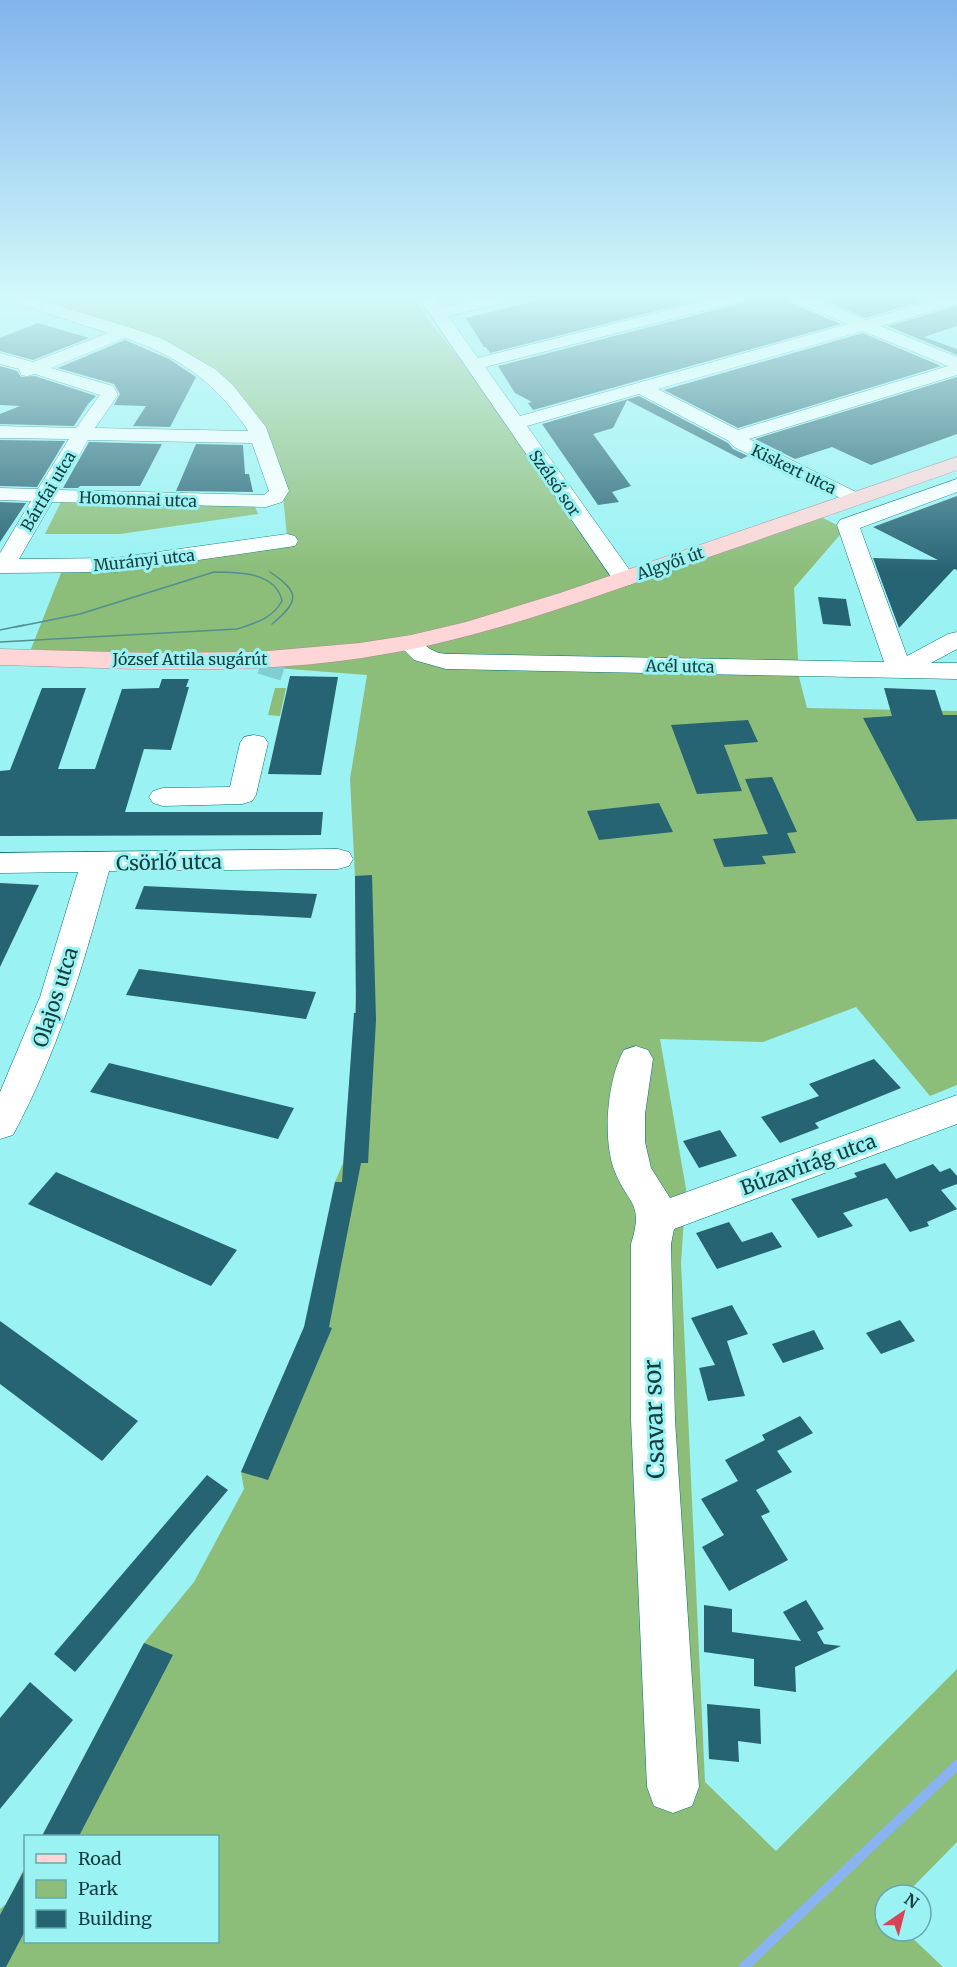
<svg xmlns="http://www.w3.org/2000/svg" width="957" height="1967" font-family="Merriweather,serif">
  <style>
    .green { fill: #8cbd79 }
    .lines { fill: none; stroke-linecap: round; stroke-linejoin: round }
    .stream { stroke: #89b4f1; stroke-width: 10 }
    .building { fill: #266373 }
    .minor-tunnel { stroke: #80cecf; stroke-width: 24; stroke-dasharray: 24 12; stroke-linecap: butt }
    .minor-casing { stroke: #017274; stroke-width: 1 }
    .major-casing { stroke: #ac8f90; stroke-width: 1 }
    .minor { fill: #fff; fill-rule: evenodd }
    .major { fill: #fed6d7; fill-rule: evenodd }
    .tram { stroke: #538f90; stroke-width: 1.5 }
    .labels { text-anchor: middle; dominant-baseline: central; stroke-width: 6; stroke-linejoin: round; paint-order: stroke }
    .far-street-label { font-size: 16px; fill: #173c3d; stroke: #9af2f3 }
    .street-label { font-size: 20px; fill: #173c3d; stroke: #9af2f3 }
    .near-street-label { font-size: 24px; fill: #173c3d; stroke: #9af2f3 }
  </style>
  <rect width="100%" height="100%" fill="#9af2f3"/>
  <g class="green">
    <path d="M17 297H413L427 319 473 374 569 518 598 555 632 583 821 517 845 529 794 588 799 677 807 708 957 711V1085L930 1096 856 1007 763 1042 660 1039 686 1189 681 1263 705 1782 776 1851 957 1669V1842L905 1895H885V1931H905L943 1967H0V1909L6 1904 25 1867 26 1942H218V1836H42L144 1643 194 1582 244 1489 241 1472 307 1321 335 1182 343 1163 356 997 355 876 350 779 367 675 31 649 61 573 167 563 287 535 280 468 253 412 172 349Z"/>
    <path d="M62 500 254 504 258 514 120 534H45Z"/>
    <path d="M275 688H286L280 716 268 715Z"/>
  </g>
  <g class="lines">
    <path class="stream" d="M744 1967 957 1765"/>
  </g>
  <g class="building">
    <path d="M551 297H711L490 353 486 347H484L466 318Z"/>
    <path d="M749 297H786L789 302 841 324 533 410 528 403 532 402 515 393 498 366 746 302Z"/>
    <path d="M816 297H910L922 301 866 318Z"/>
    <path d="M957 306V326L924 337 957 349V355L888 326Z"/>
    <path d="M38 323 89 338 33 360 0 351V338Z"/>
    <path d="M863 333 941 366 738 428 664 390Z"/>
    <path d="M125 340 169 359 196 377 170 427 133 426 146 406 114 405 120 394 114 384 58 368Z"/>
    <path d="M0 366 17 371 21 377 35 376 96 396 88 404 74 426 0 424V414L20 406 0 405Z"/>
    <path d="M957 377V434L871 465 832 447 795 459 755 439Z"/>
    <path d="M639 396 728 443 733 449 748 456 741 459 627 400 613 428 593 434 631 486 612 492 619 502 598 505 542 424Z"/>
    <path d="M0 440 65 441 37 487 0 486Z"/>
    <path d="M89 442 162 444 140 486H80L78 488H63Z"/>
    <path d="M196 444 243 445 245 474H249L253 492 176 491Z"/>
    <path d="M957 496V570L954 569 899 628 873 558 938 560 873 527Z"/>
    <path d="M0 502 26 503 0 542Z"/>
    <path d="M818 597 846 599 851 626 823 624Z"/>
    <path d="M290 676 338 677 321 775 268 774Z"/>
    <path d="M162 679H189L186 687H189L171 750 144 749 125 812H323L321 835 0 836V771L10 770 42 688H86L58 769H95L122 689 159 688Z"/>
    <path d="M884 688 935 690 943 715H957V819L917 821 863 718 892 716Z"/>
    <path d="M748 720 758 742 724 745 742 791 697 794 671 725Z"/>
    <path d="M772 777 797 832 787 833 796 853 762 856 766 864 724 867 713 839 768 834 745 779Z"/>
    <path d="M659 803 673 832 599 840 587 811Z"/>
    <path d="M372 875 376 1020 368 1163H361L329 1327 332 1328 268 1480 241 1472 304 1327 335 1182H342L354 1013H356L355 876Z"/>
    <path d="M0 883 39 885 0 967Z"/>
    <path d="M144 886 317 894 311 918 135 909Z"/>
    <path d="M139 969 316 992 306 1019 126 995Z"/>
    <path d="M874 1059 901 1088 815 1123 819 1128 780 1143 761 1117 819 1096 809 1084Z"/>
    <path d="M109 1063 294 1108 278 1139 90 1092Z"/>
    <path d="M720 1130 737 1156 699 1168 683 1141Z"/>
    <path d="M885 1163 896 1179 933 1164 940 1172 950 1168 957 1176V1184L941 1190 957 1209 927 1222 929 1226 910 1232 887 1198 843 1213 853 1226 818 1238 791 1199 857 1177 854 1173Z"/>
    <path d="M56 1172 237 1250 211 1286 28 1204Z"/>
    <path d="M729 1222 742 1242 772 1232 782 1247 717 1269 696 1233Z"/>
    <path d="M732 1305 748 1334 727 1341 745 1396 708 1401 699 1368 715 1365 691 1318Z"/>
    <path d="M900 1320 915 1341 881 1354 866 1333Z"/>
    <path d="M0 1321 138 1421 102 1461 0 1384Z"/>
    <path d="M814 1330 824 1349 783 1363 772 1344Z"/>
    <path d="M800 1416 813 1433 777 1451 792 1472 756 1490 770 1512 761 1516 788 1560 729 1591 702 1547 724 1535 701 1499 738 1481 725 1460 765 1440 762 1435Z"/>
    <path d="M207 1475 228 1490 75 1672 54 1654Z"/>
    <path d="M806 1600 824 1629 817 1632 824 1644 841 1646 795 1667 796 1692 754 1686V1659L704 1652V1605L732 1609V1632L801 1641 783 1612Z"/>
    <path d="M144 1643 173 1655 79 1836H42Z"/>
    <path d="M30 1682 73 1720 0 1809V1718Z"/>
    <path d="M707 1704 760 1709 761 1744 738 1741 739 1762 709 1759Z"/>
    <path d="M26 1867V1929L6 1967H0V1915Z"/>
  </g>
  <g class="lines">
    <path class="minor-tunnel" d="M269 677 277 651"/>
    <defs>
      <g id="minor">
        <path d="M4 297H29L132 328 163 339 215 369 232 384 266 427 289 491 282 502 266 507 52 502 19 559 115 558 287 534 295 536 298 541 295 546 115 572 0 573V553L31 501 0 500V488L38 489 69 439 0 438V426L76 428 100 395 35 374 27 376 21 375 19 369 0 364V353L33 362 108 333 6 300ZM125 338C167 352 204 374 231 408 237 416 244 423 248 431L95 428 118 395 113 386 51 368ZM88 440 252 443 269 491 264 495 59 490Z"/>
        <path d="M418 297H434L442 307 489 297H519L517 300 448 316 478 358 720 297H747L745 300 485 367 520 416 848 324 790 300 788 297H810L866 320 946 297H957V304L881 326 957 357V375L749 439 862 495 866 499 862 503 855 505 734 447 729 441 639 394 527 426 636 579 632 584 624 586 616 584ZM863 331 948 366 738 430 658 389Z"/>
        <path d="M957 479V492L860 528 907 656 948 634 957 632V649L931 663H957V679L446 669 414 660 397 643 400 638C419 633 423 648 439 653 444 654 450 654 454 654L884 662 837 525 840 520Z"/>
        <path d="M254 735 264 737 268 743 256 795 252 801 242 804 163 806 153 803 149 797 153 791 163 788 230 787 240 743 244 737Z"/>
        <path d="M338 849 349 852 353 859 349 866 338 869 109 871C83 966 60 1047 13 1135L0 1139V1092L40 997 78 872 0 873V853Z"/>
        <path d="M636 1046 648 1050 653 1059 645 1114V1142L651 1168 670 1198 957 1095V1124L674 1229 671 1244 675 1420 699 1787 692 1806 673 1813 654 1806 647 1787 631 1420V1244C644 1202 629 1206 615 1172 602 1140 607 1079 624 1050Z"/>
      </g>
      <path id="major" d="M957 457V470C862 504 767 537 671 570 570 606 469 642 362 658 243 676 120 668 0 665V649L154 653 257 652 360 643 411 635 466 622 560 593Z"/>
    </defs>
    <use href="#minor" class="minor-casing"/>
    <use href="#major" class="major-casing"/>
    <use href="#minor" class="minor"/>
    <use href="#major" class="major"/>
    <g class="tram">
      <path d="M270 572C300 592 300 601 272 624"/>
      <path d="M0 630 24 625"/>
      <path d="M0 642 237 629C255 623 272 619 282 601 276 572 238 572 214 572L80 614 16 627"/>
    </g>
  </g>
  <linearGradient id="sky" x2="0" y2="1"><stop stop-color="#82b4ec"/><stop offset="0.52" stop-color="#d2f9fa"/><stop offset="1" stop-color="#d2f9fa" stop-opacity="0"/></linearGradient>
  <rect width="957" height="572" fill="url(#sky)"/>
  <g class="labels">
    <g class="far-street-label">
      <text transform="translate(794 469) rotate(26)">Kiskert utca</text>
      <text transform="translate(555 483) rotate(55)">Szélső sor</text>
      <text transform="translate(48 491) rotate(-59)">Bártfai utca</text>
      <text transform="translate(138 499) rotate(2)">Homonnai utca</text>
      <text transform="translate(144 560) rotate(-6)">Murányi utca</text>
      <text transform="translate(670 563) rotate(-19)">Algyői út</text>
      <text x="190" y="659">József Attila sugárút</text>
      <text transform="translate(680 666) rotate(1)">Acél utca</text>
    </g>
    <g class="street-label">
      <text transform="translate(169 862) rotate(-1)">Csörlő utca</text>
      <text transform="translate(55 997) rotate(-72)">Olajos utca</text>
      <text transform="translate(808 1164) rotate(-20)">Búzavirág utca</text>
    </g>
    <g class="near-street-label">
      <text transform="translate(654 1419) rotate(-92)">Csavar sor</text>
    </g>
  </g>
  <rect x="24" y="1835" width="195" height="108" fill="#9af2f3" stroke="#66a9aa" stroke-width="1.5"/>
  <rect x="36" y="1854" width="30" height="9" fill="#fed6d7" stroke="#66a9aa" stroke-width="1.5"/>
  <text x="78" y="1865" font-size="18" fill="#173c3d">Road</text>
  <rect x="36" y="1880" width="30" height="18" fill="#8cbd79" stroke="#66a9aa" stroke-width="1.5"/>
  <text x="78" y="1895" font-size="18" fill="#173c3d">Park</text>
  <rect x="36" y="1910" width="30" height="18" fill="#266373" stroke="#66a9aa" stroke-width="1.5"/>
  <text x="78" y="1925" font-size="18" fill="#173c3d">Building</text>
  <g transform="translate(903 1913) rotate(35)"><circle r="28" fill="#9af2f3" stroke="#66a9aa" stroke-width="1.5"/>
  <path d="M0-4.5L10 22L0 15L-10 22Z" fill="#d54457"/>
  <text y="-9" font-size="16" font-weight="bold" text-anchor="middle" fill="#173c3d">N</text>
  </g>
</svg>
